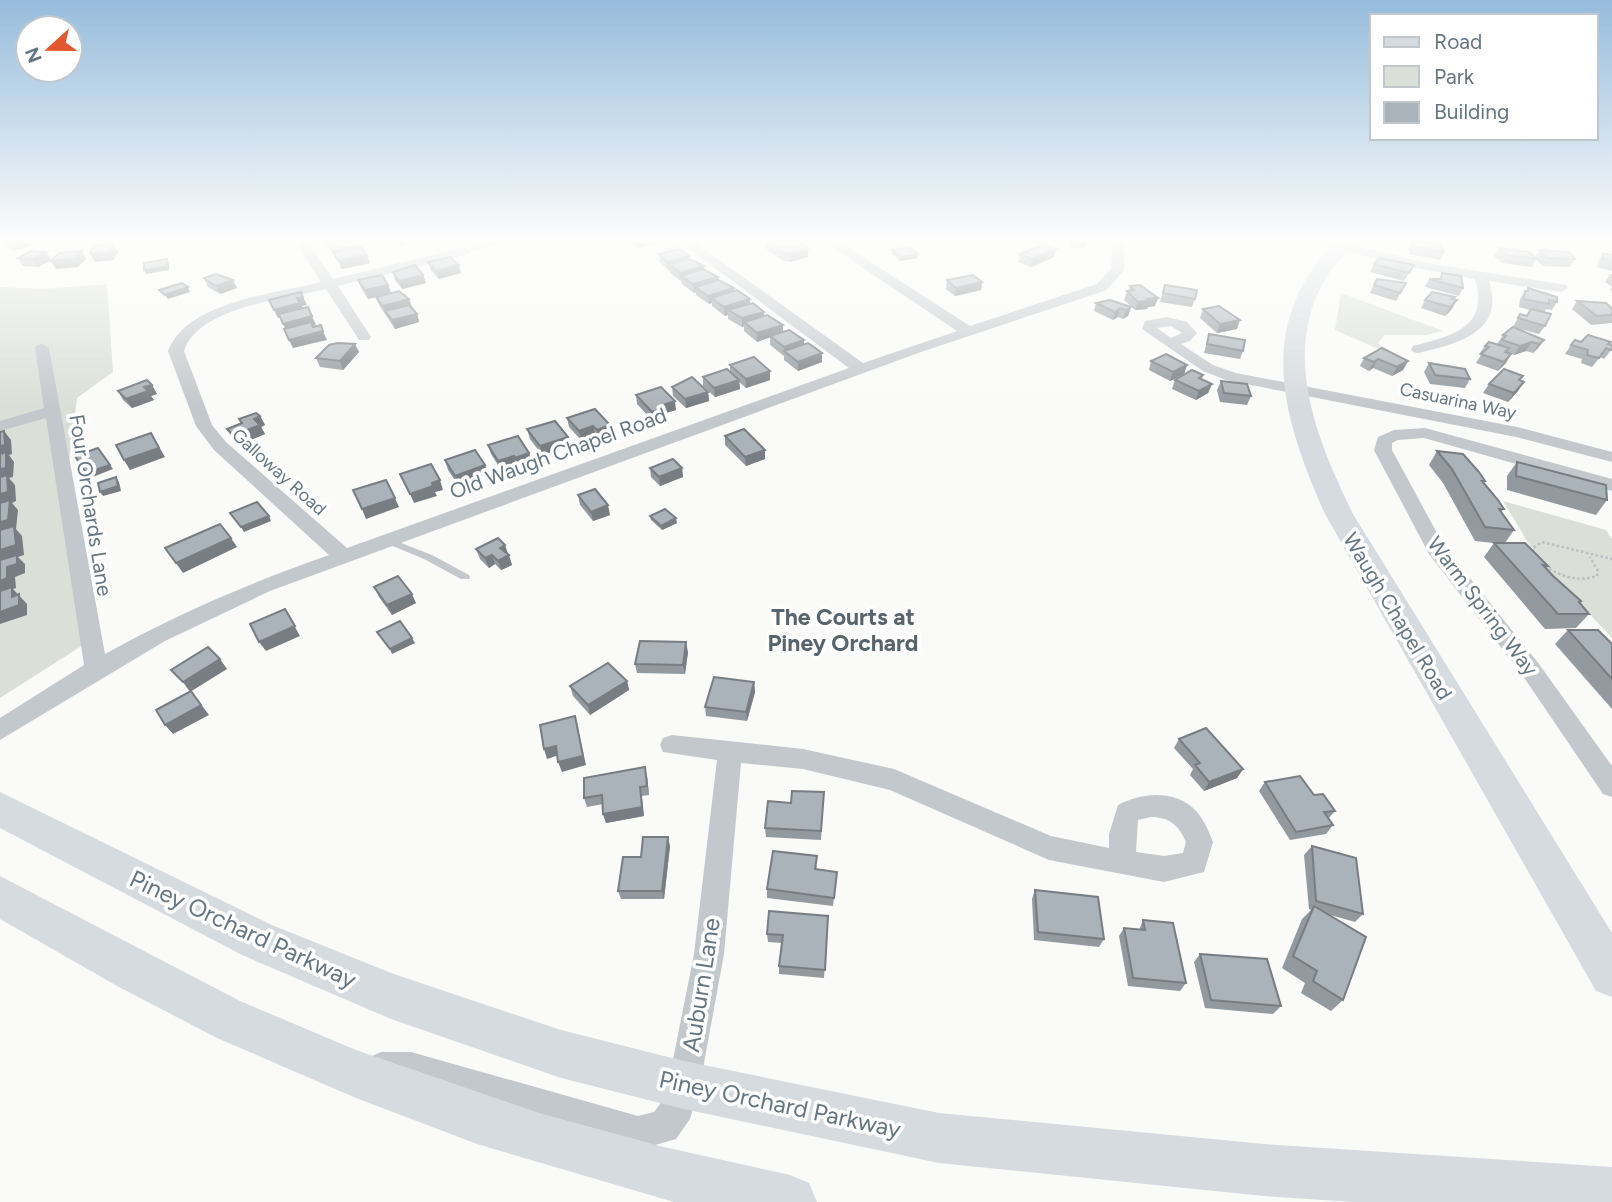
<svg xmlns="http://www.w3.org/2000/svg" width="1612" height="1202" font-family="Figtree,sans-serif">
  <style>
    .green { fill: #dadfd7 }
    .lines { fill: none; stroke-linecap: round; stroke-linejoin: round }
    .path { stroke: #bbbfc2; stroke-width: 2.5; stroke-dasharray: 2.5 2.5; stroke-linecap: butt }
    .service { fill: #c3c8cc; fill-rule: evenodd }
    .minor { fill: #c3c8cc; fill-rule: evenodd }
    .secondary { fill: #d6dbdf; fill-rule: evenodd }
    .wall { fill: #929a9f }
    .shaded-wall { fill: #777d82 }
    .building { fill: #aab3b9; stroke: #777d82; stroke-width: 2 }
    .labels { text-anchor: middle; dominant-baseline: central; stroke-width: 7; stroke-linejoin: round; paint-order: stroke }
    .far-street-label { font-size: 18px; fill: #657683; stroke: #fff }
    .street-label { font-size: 21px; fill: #657683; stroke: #fff }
    .neighbourhood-label { font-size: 23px; font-weight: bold; fill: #57646e; stroke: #fff }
    .near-street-label { font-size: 24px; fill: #657683; stroke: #fff }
  </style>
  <rect width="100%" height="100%" fill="#fafaf8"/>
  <g class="green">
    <path d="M107 284 113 372 77 398 64 501 83 645 0 698V287L44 289Z"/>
    <path d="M1341 293 1443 331 1426 335H1385L1378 343 1390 354 1335 330Z"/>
    <path d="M1503 501 1606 530 1612 539V638L1538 559Z"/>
  </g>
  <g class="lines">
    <g class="path">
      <path d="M1533 552V548L1542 542 1612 559"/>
      <path d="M1545 566C1561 577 1578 582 1597 576L1598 571 1590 557"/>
    </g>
    <g class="service">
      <path d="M503 239H514L465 253 462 251Z"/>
      <path d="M688 241 690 242V244L665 252 662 250Z"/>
      <path d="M386 537 432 555 469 575 470 577 469 579H461L424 559 383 542 381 540 383 538Z"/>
    </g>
    <g class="minor">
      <path d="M294 239H306L333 279 465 247 471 251 469 254 338 286 371 337 369 340H359L326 289C285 299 198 307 184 351L212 425 226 442 347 548 849 368 676 239H690L863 363 957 331 820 239H835L970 326 1097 284 1111 269 1113 239H1125L1124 270 1107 290 921 352 270 591 165 641 0 740V718L84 665 46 418 0 431V421L44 408 35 348 37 345 42 344 49 348 105 654C177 614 252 582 329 555L214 450 196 426 168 351C187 301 275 294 321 282Z"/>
      <path d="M1341 242 1427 263 1566 285 1568 288 1561 292 1489 281C1506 332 1457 344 1418 353L1413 352 1411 349 1413 346C1451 336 1490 328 1475 279L1410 267 1337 249 1335 246Z"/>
      <path d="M1167 317 1187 322 1197 333 1190 341 1181 344 1213 365 1236 373 1517 427 1612 452V462L1516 437 1226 380 1203 371 1142 329 1145 321ZM1171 326 1182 333 1171 338 1157 328Z"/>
      <path d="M1425 428 1612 479V491L1424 438 1398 440 1392 443V450L1444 546 1539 664 1612 766V797L1603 794 1523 676 1429 554 1374 450 1378 437 1394 430Z"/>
      <path d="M672 735 803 749 894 769 1051 836 1109 848V834L1118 805C1142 792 1177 789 1197 812 1204 820 1209 832 1213 842L1204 872 1164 882 1049 860 890 790 803 769 741 763 724 954 700 1085 690 1119 676 1139 638 1150 411 1084H381L370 1079 365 1068 370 1057 381 1052H411L638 1116 654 1112 664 1099 668 1085 694 954 717 760 663 752 660 745 663 738ZM1151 817C1170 817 1179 826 1186 842L1183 853 1164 856 1136 852 1138 820Z"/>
    </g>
    <g class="secondary">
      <path d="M1338 239H1358C1347 254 1333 265 1324 281 1281 357 1319 444 1353 514L1612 933V997L1596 991 1325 514C1282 417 1253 323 1338 239Z"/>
      <path d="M0 792 272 925 391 973 561 1030 684 1061 939 1113 1264 1144 1612 1167V1202H1353L1264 1196 939 1163 684 1109 561 1078 391 1019 242 955 0 828Z"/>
      <path d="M0 876 240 1001 356 1050 539 1113 664 1147 790 1175 809 1183 817 1202H674L477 1144 356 1098 217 1038 117 986 0 919Z"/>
    </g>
  </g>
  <g class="wall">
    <path d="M2 239H49L14 251 7 247Z"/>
    <path d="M324 239 360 247 370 263 342 269Z"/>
    <path d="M394 239H422L401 246 394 241Z"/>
    <path d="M629 239H661V242L638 248Z"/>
    <path d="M948 239H967L966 242 948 240Z"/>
    <path d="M1028 239H1048L1044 244 1056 249 1054 257 1031 267 1018 262 1020 254 1041 245 1027 242Z"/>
    <path d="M1070 239H1086L1085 248 1070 247Z"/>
    <path d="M1583 239H1612V243L1585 242Z"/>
    <path d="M765 240 808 257 790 262 784 261 765 248Z"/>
    <path d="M1411 240 1444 252 1440 260 1409 254 1408 248Z"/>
    <path d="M1499 248 1535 257 1540 250 1575 259 1570 267 1542 266 1536 259 1532 267 1502 263 1494 256Z"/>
    <path d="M892 250 918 254 917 258 900 261 892 254Z"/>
    <path d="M46 252 51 260 38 267 23 266 18 258Z"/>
    <path d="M1603 253 1612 255V271L1597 267 1598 262Z"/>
    <path d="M659 254 689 259 704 266V270L718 277V280L734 288V291L783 332 804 345 822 362 798 371 784 360V356L770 345V337L757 342 744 331V326L742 327 728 319V315L725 316 712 306V303L709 304 696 295V292L694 293 682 284 681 281 670 273 669 269 668 270 660 262Z"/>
    <path d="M428 262 461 273 439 279 431 271Z"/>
    <path d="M1374 264 1414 265 1404 281 1370 272Z"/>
    <path d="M393 272 423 275 426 283 402 289 395 280Z"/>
    <path d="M1442 273 1463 288 1459 296 1425 287 1429 279H1439Z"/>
    <path d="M1610 274H1612V291L1610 290 1612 287 1605 282Z"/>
    <path d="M204 278 237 288 220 294 208 287Z"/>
    <path d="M1377 279 1406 283 1396 301 1370 293Z"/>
    <path d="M358 280 388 285 391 293 411 308 417 314 419 322 395 329 379 305 376 297 379 296 368 299 361 288Z"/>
    <path d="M947 280 982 282 981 290 955 296 946 289Z"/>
    <path d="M1165 285 1195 299 1192 307 1160 302Z"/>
    <path d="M1130 286 1155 306 1148 307 1147 309 1135 310 1124 300 1127 291H1129Z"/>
    <path d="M1528 288 1557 302 1552 310 1546 309 1544 313 1545 326 1539 334 1513 327 1520 314 1527 316 1530 310 1519 307 1520 299 1525 291H1527Z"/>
    <path d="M1453 299 1452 309 1445 316 1421 308 1425 300Z"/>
    <path d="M1577 301 1612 309V323L1591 325 1572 309Z"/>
    <path d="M1096 303 1131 307 1128 316 1123 319 1118 317 1113 320 1094 311Z"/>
    <path d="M1203 309 1237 329 1217 333 1200 318Z"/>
    <path d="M1209 334 1243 351 1240 359 1204 353Z"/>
    <path d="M1503 335 1544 340 1538 348 1533 353 1526 351 1514 355 1507 352 1506 363 1498 371 1476 363 1481 355 1479 354 1485 346 1499 345 1497 344Z"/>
    <path d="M1581 342 1609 344 1612 349 1604 359 1600 357 1592 367 1581 363 1582 359 1565 354 1571 345Z"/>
    <path d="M359 352 343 370 320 367 316 358Z"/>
    <path d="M1364 358 1408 361 1403 370 1392 376 1373 368 1369 371 1360 366Z"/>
    <path d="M1151 361 1187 365 1184 374 1170 381 1149 370Z"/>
    <path d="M1429 363 1470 379 1465 388 1430 384 1424 372Z"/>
    <path d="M730 365 770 380 746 388 739 382 740 389 715 397 703 386V377L730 372Z"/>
    <path d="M1203 375 1202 379 1212 384 1208 393 1196 400 1172 389 1175 380Z"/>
    <path d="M1221 381 1251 396 1247 405 1220 402 1217 390Z"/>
    <path d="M1520 381 1518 391 1508 402 1483 393 1489 384Z"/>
    <path d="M152 385 157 394 151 396 154 400 132 408 123 400 118 391Z"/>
    <path d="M672 387 708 392 709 401 686 408 673 396Z"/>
    <path d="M636 395 676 410 666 413 667 416 653 421 637 404Z"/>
    <path d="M260 416 265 425 261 427 265 434 238 445 232 438 227 429 241 424 239 419Z"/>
    <path d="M567 418 610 425 612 435 599 439 595 435 581 440 569 427Z"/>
    <path d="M527 429 570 446 542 455 530 439Z"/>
    <path d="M725 436 765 450V459L746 466 725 445Z"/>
    <path d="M488 445 529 453 532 463 518 467 516 465 501 470 491 454Z"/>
    <path d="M1437 451 1485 481 1484 483 1504 509 1501 512 1514 530 1505 543 1548 566 1546 568 1581 601 1580 603 1589 614 1576 628 1545 629 1484 557 1494 543 1475 541 1443 483 1429 465Z"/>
    <path d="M445 460 488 474 458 485 448 470Z"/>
    <path d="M1517 462 1607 500 1596 515 1507 490V476Z"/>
    <path d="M650 468H682L683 477 660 486 651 477Z"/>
    <path d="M578 495 610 515 593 521 580 505Z"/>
    <path d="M650 516 677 523 662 530 651 520Z"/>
    <path d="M505 545 512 565 501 570 495 564 489 568 480 559 476 549Z"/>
    <path d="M374 587 416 603 392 615 379 597Z"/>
    <path d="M1568 630 1612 644V709L1555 644Z"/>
    <path d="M688 652 685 674 637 673 635 664Z"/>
    <path d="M627 681 629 690 590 715 573 696 570 686Z"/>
    <path d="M754 682 755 692 747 721 706 716 705 707Z"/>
    <path d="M1179 739 1243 769 1237 778 1204 791 1190 775 1193 769 1174 748Z"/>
    <path d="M647 776 649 795 642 796 644 816 606 823 603 814V804L587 807 584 798Z"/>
    <path d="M1265 782 1335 811 1328 819 1333 825 1326 834 1290 840 1259 791Z"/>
    <path d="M824 792 821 840 766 837 765 828 791 803Z"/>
    <path d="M670 846 664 899H621L618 891 641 857Z"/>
    <path d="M1312 846 1363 914 1355 922 1327 914 1343 1000 1331 1011 1301 993 1305 983 1282 968 1302 919 1311 910 1309 909 1304 855Z"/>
    <path d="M817 865 816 870 837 872 833 906 767 898V889Z"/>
    <path d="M1035 890 1104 939 1099 947 1034 940 1032 899Z"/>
    <path d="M828 916 824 978 779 974V966L782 943 768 942 767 934Z"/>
    <path d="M1143 920 1186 983 1180 991 1128 986 1119 936 1124 928 1139 930Z"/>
    <path d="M1200 954 1281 1006 1273 1014 1205 1008 1194 962Z"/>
  </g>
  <g class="shaded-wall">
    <path d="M21 239H49L14 251 8 243Z"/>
    <path d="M399 239H422L401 246Z"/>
    <path d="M640 239H661V242L638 248 637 240Z"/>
    <path d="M113 244 118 252 114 260 95 262 90 254Z"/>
    <path d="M359 245 362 253 334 255 333 251Z"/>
    <path d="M808 249V257L790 262V254Z"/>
    <path d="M1056 249 1054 257 1031 267 1032 259Z"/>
    <path d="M82 251 86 259 78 267 56 269 51 261Z"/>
    <path d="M46 252 51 260 38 267 33 259Z"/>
    <path d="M918 254 917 258 900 261 901 257Z"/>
    <path d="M367 255 370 263 342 269 339 261Z"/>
    <path d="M689 256 690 264H669V269L668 270 667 262Z"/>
    <path d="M167 259 169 264V270L146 274 144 270Z"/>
    <path d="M459 265 461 273 439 279 436 271Z"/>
    <path d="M704 266 705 274 681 276 680 281V273Z"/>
    <path d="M423 275 426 283 402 289 399 281Z"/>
    <path d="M718 277 719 285 695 287 696 292 694 293 693 284Z"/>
    <path d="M233 280 237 288 220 294 216 286Z"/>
    <path d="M982 282 981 290 955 296 956 288Z"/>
    <path d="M388 285 391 293 368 299 365 290Z"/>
    <path d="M188 287 190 292 168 299 165 295Z"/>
    <path d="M734 288V296L711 298 712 303 709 304 708 296Z"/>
    <path d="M303 297 307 305 302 306 304 312 278 318 274 310 297 298Z"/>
    <path d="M1158 298 1155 306 1148 307 1147 309 1135 310 1138 302Z"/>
    <path d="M409 299 412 307 385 311 386 314 383 306Z"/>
    <path d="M750 299V308L728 310V315L725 316 724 307Z"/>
    <path d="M1457 300 1452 309 1445 316 1450 307Z"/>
    <path d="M1131 307 1128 316 1123 319 1126 310Z"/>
    <path d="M1120 308 1118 317 1113 320 1115 312Z"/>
    <path d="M764 312V320L744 322V326L742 327V318Z"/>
    <path d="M417 314 419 322 395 329 392 320Z"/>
    <path d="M312 316 316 325 287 332 283 324Z"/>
    <path d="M1240 320 1237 329 1217 333 1220 324Z"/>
    <path d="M783 325V333L757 342V333Z"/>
    <path d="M323 331 327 340 293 348 289 340Z"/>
    <path d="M804 340V349L784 351V347Z"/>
    <path d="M1544 340 1538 348 1533 353 1539 344Z"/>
    <path d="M1532 342 1526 351 1514 355 1520 346Z"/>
    <path d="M355 344 359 352 343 370 340 361Z"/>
    <path d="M822 353V362L798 371V362Z"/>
    <path d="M1511 354 1506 363 1498 371 1504 362Z"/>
    <path d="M1378 359 1373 368 1369 371 1374 362Z"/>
    <path d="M1408 361 1403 370 1392 376 1397 367Z"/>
    <path d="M1187 365 1184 374 1170 381 1173 372Z"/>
    <path d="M770 371V380L746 388V379Z"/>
    <path d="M739 380 740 389 715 397 714 388Z"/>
    <path d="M1524 382 1518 391 1508 402 1514 393Z"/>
    <path d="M1212 384 1208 393 1196 400 1199 391Z"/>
    <path d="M152 385 157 394 151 396 154 400 132 408 126 399 144 387Z"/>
    <path d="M708 392 709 401 686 408 685 399Z"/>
    <path d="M675 401 676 410 666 413 667 416 653 421 652 412 663 405Z"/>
    <path d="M260 416 265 425 261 427 265 434 238 445 233 435 254 419Z"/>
    <path d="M610 425 612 435 599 439 597 430Z"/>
    <path d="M593 426 595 435 581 440 579 431Z"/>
    <path d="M4 431 11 440 12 454 9 455 14 462 13 477 9 478 15 485 16 501 12 503 18 510 16 529 22 536 24 555 18 557 25 564V573L15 577 16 588 13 589 27 604V615L0 624V446Z"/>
    <path d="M151 433 165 457 130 470 124 460Z"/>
    <path d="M568 437 570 446 542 455 540 446Z"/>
    <path d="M765 450V459L746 466 745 457Z"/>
    <path d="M529 453 532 463 518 467 515 458Z"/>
    <path d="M514 456 516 465 501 470 498 461Z"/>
    <path d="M110 465 113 469 90 478 86 473Z"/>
    <path d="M485 465 488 474 458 485 455 476Z"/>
    <path d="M682 468 683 477 660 486 659 477Z"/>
    <path d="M116 477 119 482 121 491 103 496 100 492Z"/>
    <path d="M440 480 443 490 435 492 437 496 414 503 410 494 432 483Z"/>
    <path d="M395 498 399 507 366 519 362 509Z"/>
    <path d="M608 505 610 515 593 521 591 512Z"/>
    <path d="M269 516 271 521 244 532 241 527Z"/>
    <path d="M676 518 677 523 662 530 661 526Z"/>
    <path d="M231 538 237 547 183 573 176 563Z"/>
    <path d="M505 545 508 555 500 548Z"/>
    <path d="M492 555 495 564 489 568 485 558Z"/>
    <path d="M509 555 512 565 501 570 498 561Z"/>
    <path d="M412 594 416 603 392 615 387 605Z"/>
    <path d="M285 609 300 636 266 651 259 642Z"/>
    <path d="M412 638 415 643 392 654 390 649Z"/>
    <path d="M686 642 688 652 685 674 683 665Z"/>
    <path d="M220 659 227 669 190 692 183 682Z"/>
    <path d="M627 681 629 690 590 715 588 705Z"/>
    <path d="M754 682 755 692 747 721 746 712Z"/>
    <path d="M191 691 209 715 173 734 165 725Z"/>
    <path d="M575 716 586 765 562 772 558 762Z"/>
    <path d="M556 746 559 755 547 759 544 749Z"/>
    <path d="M645 767 647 776 649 795 647 786Z"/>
    <path d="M1243 769 1237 778 1204 791 1209 782Z"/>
    <path d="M640 787 644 816 606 823 603 814Z"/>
    <path d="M668 837 670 846 664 899 662 891Z"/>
  </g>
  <g class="building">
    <path d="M2 239H21L8 243Z"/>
    <path d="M344 239H355L359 245 333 251 327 243Z"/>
    <path d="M767 239H789L794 243 800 241 808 249 790 254 783 253 765 240Z"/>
    <path d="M1071 239H1086V244L1071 243Z"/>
    <path d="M1411 240 1441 244 1444 252 1413 246Z"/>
    <path d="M113 244 110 252 90 254 94 245Z"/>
    <path d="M1044 244 1056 249 1032 259 1020 254Z"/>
    <path d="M361 247 367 255 339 261 333 253Z"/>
    <path d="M909 247 918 254 901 257 892 250Z"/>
    <path d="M1499 248 1529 252 1537 259 1506 255Z"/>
    <path d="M680 249 689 256 667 262 659 254Z"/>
    <path d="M1540 250 1569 252 1575 259 1547 258Z"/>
    <path d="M31 251 46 252 33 259 18 258Z"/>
    <path d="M82 251 73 259 51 261 59 253Z"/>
    <path d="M1603 253 1612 255V261L1602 259Z"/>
    <path d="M450 257 459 265 436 271 428 262Z"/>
    <path d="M1379 258 1414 265 1409 273 1374 264Z"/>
    <path d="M167 259V266L144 270V263Z"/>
    <path d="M690 259 704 266 680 273 669 264Z"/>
    <path d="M415 265 423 275 399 281 393 272Z"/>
    <path d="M703 269 718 277 693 284 681 276Z"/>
    <path d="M1442 273 1461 276 1463 288 1429 279H1441Z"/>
    <path d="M216 274 233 280 216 286 204 278Z"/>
    <path d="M382 275 388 285 365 290 358 280Z"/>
    <path d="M973 275 982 282 956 288 947 280Z"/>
    <path d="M1377 279 1406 283 1400 293 1374 285Z"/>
    <path d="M718 280 734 288 708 296 695 287Z"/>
    <path d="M182 283 188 287 165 295 159 290Z"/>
    <path d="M1140 285 1158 298 1148 299 1150 300 1138 302 1127 291 1134 290 1130 286Z"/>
    <path d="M1165 285 1197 290 1195 299 1163 293Z"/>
    <path d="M1528 288 1557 297V302L1549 300V304L1524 299 1525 291H1528Z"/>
    <path d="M737 290 750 299 724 307 711 298Z"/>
    <path d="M399 291 409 299 383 306 376 297Z"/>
    <path d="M301 292 303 297 297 298 300 303 274 310 269 300Z"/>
    <path d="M1432 292 1455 297 1452 299 1457 300 1450 307 1425 300Z"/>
    <path d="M1110 300 1131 307 1126 310 1120 308 1115 312 1096 303Z"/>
    <path d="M1577 301 1606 303 1612 309V315L1597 316Z"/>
    <path d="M753 303 764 312 742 318 728 310Z"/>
    <path d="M409 305 417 314 392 320 385 311Z"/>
    <path d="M1219 306 1240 320 1220 324 1203 309Z"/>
    <path d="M308 307 312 316 283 324 279 314Z"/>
    <path d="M1531 309 1551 314 1545 326 1518 318 1520 314 1527 316Z"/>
    <path d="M767 315 783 325 757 333 744 322Z"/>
    <path d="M311 322 313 327 321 325 323 331 289 340 284 329Z"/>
    <path d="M1513 327 1544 340 1539 344 1532 342 1520 346 1502 340 1506 336 1503 335Z"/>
    <path d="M789 330 804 340 784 347 770 336Z"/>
    <path d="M1209 334 1245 340 1243 351 1207 344Z"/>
    <path d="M1588 335 1611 342 1608 344 1612 345V348L1611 350 1606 348 1599 358 1587 355 1588 350 1571 345 1575 340 1581 342Z"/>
    <path d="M1489 342 1509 348 1505 352 1511 354 1504 362 1481 354 1489 347 1485 346Z"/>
    <path d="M338 343 355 344 340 361 316 358 329 345Z"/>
    <path d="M808 343 822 353 798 362 784 351Z"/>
    <path d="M1382 348 1408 361 1397 367 1378 359 1374 362 1364 358Z"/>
    <path d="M1166 354 1187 365 1173 372 1151 361Z"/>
    <path d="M754 357 770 371 746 379 730 365Z"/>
    <path d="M1429 363 1465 369 1470 379 1435 375Z"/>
    <path d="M727 369 739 380 714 388 703 377Z"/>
    <path d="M1504 369 1523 376 1519 380 1524 382 1514 393 1489 384Z"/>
    <path d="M1192 370 1203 375 1199 378 1212 384 1199 391 1175 380Z"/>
    <path d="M692 377 708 392 685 399 672 387Z"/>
    <path d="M147 380 152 385 144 387 148 391 126 399 118 391Z"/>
    <path d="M1221 381 1247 384 1251 396 1224 393Z"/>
    <path d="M661 387 675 401 663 405 665 407 652 412 636 395Z"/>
    <path d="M595 409 610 425 597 430 593 426 579 431 567 418Z"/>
    <path d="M256 413 260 416 254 419 260 425 233 435 227 429 242 423 239 419Z"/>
    <path d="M555 421 568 437 540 446 527 429Z"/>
    <path d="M744 429 765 450 745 457 725 436Z"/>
    <path d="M4 431 5 445 0 446V432Z"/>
    <path d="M151 433 159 448 124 460 116 445Z"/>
    <path d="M518 436 529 453 515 458 514 456 498 461 488 445Z"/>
    <path d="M98 448 110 465 86 473 75 456Z"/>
    <path d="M475 450 485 465 455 476 445 460Z"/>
    <path d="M1437 451 1463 454 1479 472 1485 481H1482L1498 500 1504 509H1499L1514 530 1485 527 1452 469Z"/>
    <path d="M6 452V468L0 469V454Z"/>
    <path d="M673 459 682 468 659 477 650 468Z"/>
    <path d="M1517 462 1606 485 1607 500 1516 476Z"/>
    <path d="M431 464 440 480 432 483 433 486 410 494 400 474Z"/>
    <path d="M7 475 8 492 0 494V477Z"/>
    <path d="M116 477 118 486 100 492 98 483Z"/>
    <path d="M386 480 395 498 362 509 353 490Z"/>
    <path d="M595 489 608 505 591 512 578 495Z"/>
    <path d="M10 500 8 520 0 522V503Z"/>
    <path d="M257 502 269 516 241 527 230 513Z"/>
    <path d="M665 509 676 518 661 526 650 516Z"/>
    <path d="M220 524 231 538 176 563 165 548Z"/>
    <path d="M14 526 16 545 0 550V530Z"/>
    <path d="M498 538 505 545 500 548 509 555 498 561 492 555 485 558 476 549Z"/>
    <path d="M1494 543H1525L1548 566 1543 565 1553 576 1581 601 1579 602 1589 614H1558Z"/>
    <path d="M17 555V564L7 567V578L0 581V560Z"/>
    <path d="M398 576 412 594 387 605 374 587Z"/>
    <path d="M12 587V597L19 594V605L0 612V591Z"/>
    <path d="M285 609 295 626 259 642 250 624Z"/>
    <path d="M400 621 412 638 390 649 377 632Z"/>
    <path d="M1568 630H1598L1612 644V679Z"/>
    <path d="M640 641 686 642 683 665 635 664Z"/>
    <path d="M208 647 220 659 183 682 171 670Z"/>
    <path d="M608 663 627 681 588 705 570 686Z"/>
    <path d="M714 677 754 682 746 712 705 707Z"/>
    <path d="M191 691 201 705 165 725 156 710Z"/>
    <path d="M575 716 583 756 558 762 556 746 544 749 540 725Z"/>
    <path d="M1206 728 1243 769 1209 782 1195 765 1200 763 1179 739Z"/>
    <path d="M645 767 647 786 640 787 642 807 603 814 602 795 584 798V778Z"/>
    <path d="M1300 776 1314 795 1323 794 1335 811 1324 812 1333 825 1296 832 1265 782Z"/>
    <path d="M792 791 824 792 821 831 765 828 768 801 791 803Z"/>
    <path d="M643 837H668L662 891H618L623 857H641Z"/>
    <path d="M1312 846 1356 858 1363 914 1316 901Z"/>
    <path d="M773 851 817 856 815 869 837 872 834 898 767 889Z"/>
    <path d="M1035 890 1098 897 1104 939 1038 932Z"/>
    <path d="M1314 906 1366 937 1343 1000 1313 981 1317 971 1293 956Z"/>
    <path d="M769 911 828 916 825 970 779 966 783 935 767 934Z"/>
    <path d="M1143 920 1173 923 1186 983 1133 978 1124 928 1145 930Z"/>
    <path d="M1200 954 1267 959 1281 1006 1211 1000Z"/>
  </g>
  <linearGradient id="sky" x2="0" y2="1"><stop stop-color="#96bcdc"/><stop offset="0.59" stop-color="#fdfdfc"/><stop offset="1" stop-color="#fdfdfc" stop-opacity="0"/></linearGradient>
  <rect width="1612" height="407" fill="url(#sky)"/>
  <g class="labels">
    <g class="far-street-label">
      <text transform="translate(1458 401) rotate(12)">Casuarina Way</text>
      <text transform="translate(279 472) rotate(42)">Galloway Road</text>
    </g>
    <g class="street-label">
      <text transform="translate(558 453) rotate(-20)">Old Waugh Chapel Road</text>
      <text transform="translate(91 505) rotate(81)">Four Orchards Lane</text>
      <text transform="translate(1483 606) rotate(53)">Warm Spring Way</text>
      <text transform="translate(1398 616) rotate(59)">Waugh Chapel Road</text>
    </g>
    <g class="neighbourhood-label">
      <text x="843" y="617">The Courts at<tspan x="843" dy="26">Piney Orchard</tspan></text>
    </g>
    <g class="near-street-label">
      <text transform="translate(243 929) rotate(25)">Piney Orchard Parkway</text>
      <text transform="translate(701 985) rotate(-81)">Auburn Lane</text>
      <text transform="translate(780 1104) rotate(12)">Piney Orchard Parkway</text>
    </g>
  </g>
  <rect x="1370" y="14" width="228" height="126" fill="#ffffff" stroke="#c1c8cd" stroke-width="2"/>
  <rect x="1384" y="37" width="35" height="10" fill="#d6dbdf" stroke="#c1c8cd" stroke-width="2"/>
  <text x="1434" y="49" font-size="21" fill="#657683">Road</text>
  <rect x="1384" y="66" width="35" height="21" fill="#dadfd7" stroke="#c1c8cd" stroke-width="2"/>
  <text x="1434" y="84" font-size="21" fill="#657683">Park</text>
  <rect x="1384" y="102" width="35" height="21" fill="#aab3b9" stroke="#c1c8cd" stroke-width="2"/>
  <text x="1434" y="119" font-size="21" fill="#657683">Building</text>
  <g transform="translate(49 49) rotate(249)"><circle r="33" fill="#ffffff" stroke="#c1c8cd" stroke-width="2"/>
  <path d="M0-5L12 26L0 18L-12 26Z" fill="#e4572e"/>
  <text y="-10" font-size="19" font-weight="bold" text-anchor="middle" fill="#657683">N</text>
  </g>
</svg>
